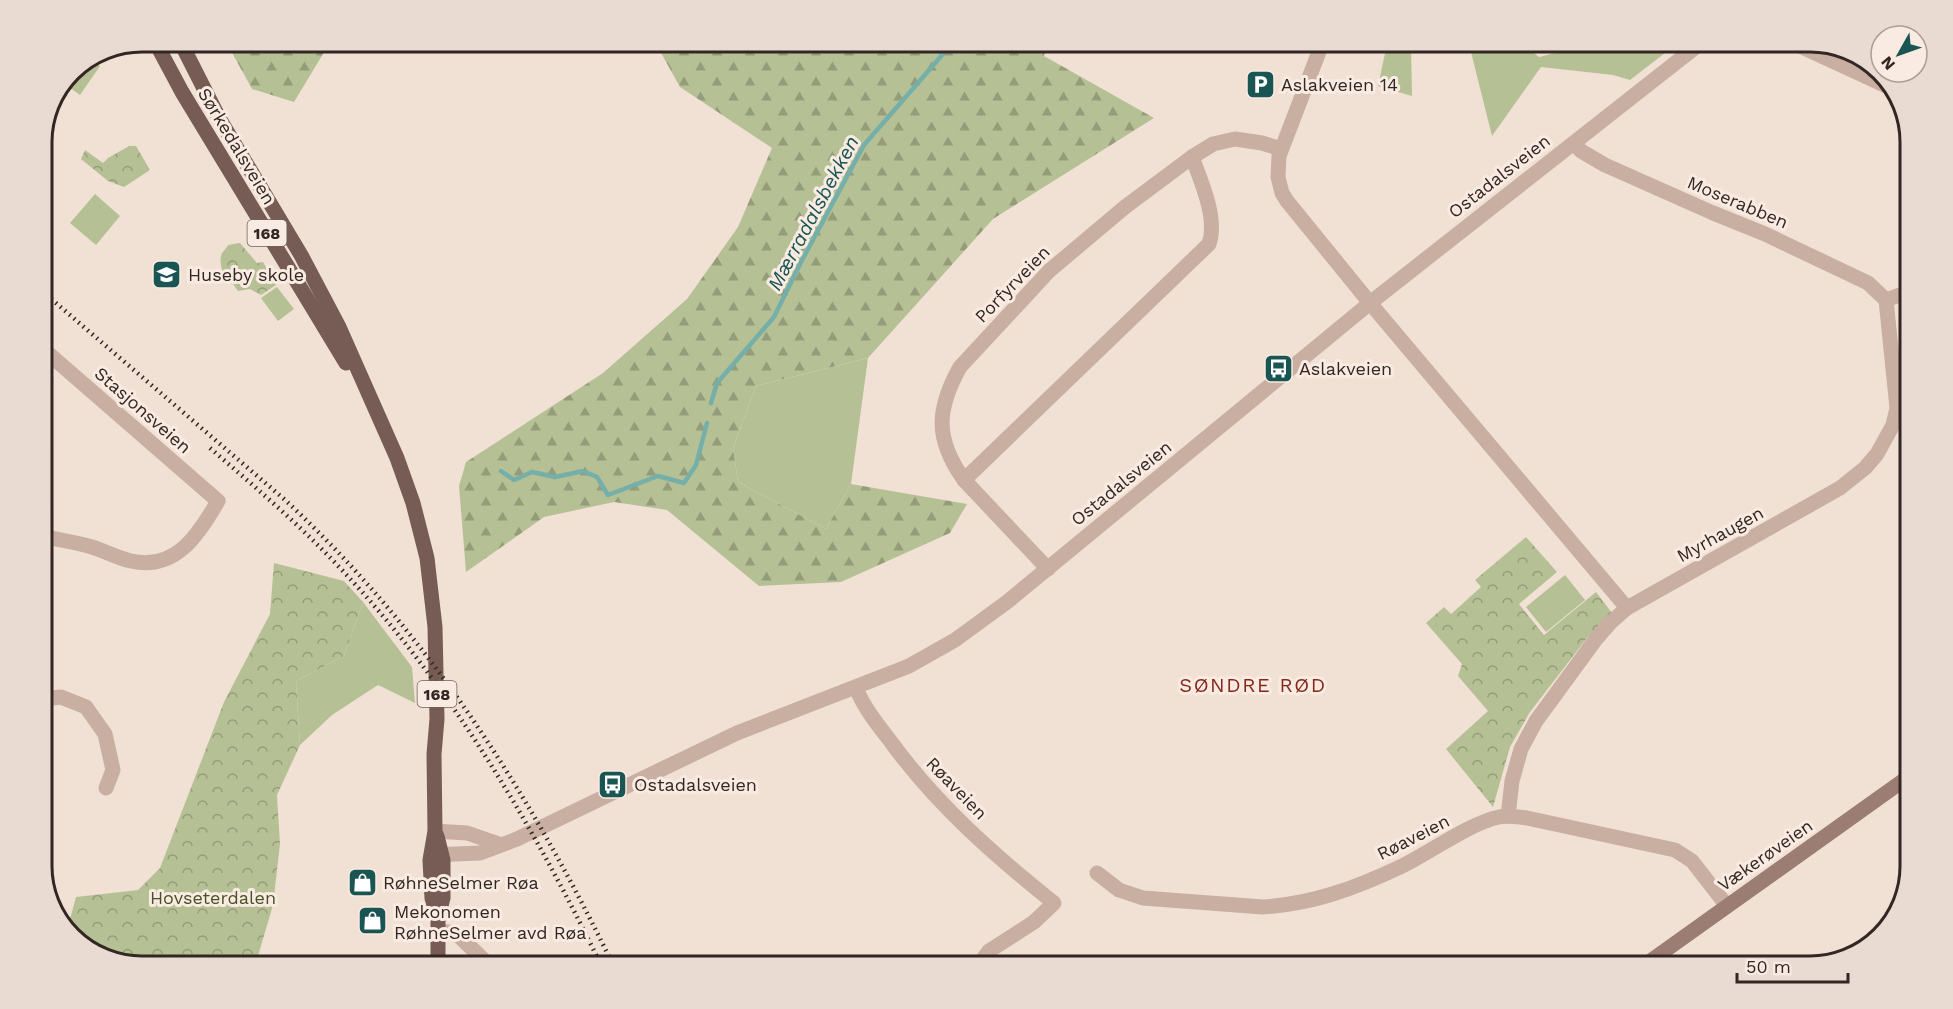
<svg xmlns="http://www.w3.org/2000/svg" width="1953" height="1009" font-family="'Work Sans',sans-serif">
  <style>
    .grass { fill: #b6c095 }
    .forest { fill: url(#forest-firs) }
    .park { fill: url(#park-crowns) }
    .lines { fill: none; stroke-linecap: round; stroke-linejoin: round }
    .stream { stroke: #74afaa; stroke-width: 4.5 }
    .minor { stroke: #c9afa1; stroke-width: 15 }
    .tertiary { stroke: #c9afa1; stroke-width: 15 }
    .secondary { stroke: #9c7d73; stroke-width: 15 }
    .primary { stroke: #765c54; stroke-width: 15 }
    .rail { stroke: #332724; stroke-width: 4.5; stroke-dasharray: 1.5 4.5; stroke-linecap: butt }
    .labels { text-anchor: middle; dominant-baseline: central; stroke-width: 6; stroke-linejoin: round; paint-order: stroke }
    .shield { fill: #f9ebe1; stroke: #6e625d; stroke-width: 1.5 }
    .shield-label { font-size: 16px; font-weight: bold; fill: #332724 }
    .poi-label { font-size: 18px; fill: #332724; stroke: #f9ebe1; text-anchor: start }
    .street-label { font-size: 18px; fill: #332724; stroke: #f9ebe1 }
    .park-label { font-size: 18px; fill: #475227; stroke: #f9ebe1 }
    .water-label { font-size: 20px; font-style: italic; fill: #195552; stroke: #f9ebe1 }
    .neighbourhood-label { font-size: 20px; letter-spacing: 1.5px; fill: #84281b; stroke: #f9ebe1 }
    .rim { fill: none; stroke: #332724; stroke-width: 3 }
  </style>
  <defs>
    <pattern id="forest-firs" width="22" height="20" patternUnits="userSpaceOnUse" patternTransform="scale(1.5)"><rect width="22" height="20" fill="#b6c095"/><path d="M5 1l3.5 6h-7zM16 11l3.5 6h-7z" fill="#959c79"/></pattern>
    <pattern id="park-crowns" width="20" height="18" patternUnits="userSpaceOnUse" patternTransform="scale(1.5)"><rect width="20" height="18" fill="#b6c095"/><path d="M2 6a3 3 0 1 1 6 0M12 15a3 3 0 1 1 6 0" fill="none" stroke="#959c79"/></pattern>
  </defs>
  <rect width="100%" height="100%" fill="#f1e1d5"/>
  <g class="grass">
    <path d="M1521 43 1539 57 1594 43H1678L1630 80 1613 75 1541 67 1492 136 1469 44Z"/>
    <path d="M1387 44H1411L1412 96 1378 86Z"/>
    <path d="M90 59 100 66 80 95 66 85 72 71Z"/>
    <path d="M95 194 120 216 96 245 70 223Z"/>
    <path d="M277 287 294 309 278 321 261 298Z"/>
    <path d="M868 358 851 484 826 529 738 482 733 448 756 386Z"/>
    <path d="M1565 575 1585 600 1546 632 1526 607Z"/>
    <path d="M363 602 412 667 415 703 378 685 332 715 300 745 296 681 344 656Z"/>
  </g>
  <g class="forest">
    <path d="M1047 45 1044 56 1154 118 993 219 868 358 756 386 733 448 738 482 826 529 851 484 967 504 950 533 841 582 759 586 667 510 614 502 544 517 466 572 459 486 466 462 603 373 687 299 738 227 772 148 680 87 660 51 645 47Z"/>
    <path d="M230 49H326L294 102 252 89Z"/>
  </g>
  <g class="park">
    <path d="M129 146H136L150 170 124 187 108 181 81 159 85 150 103 163 108 158Z"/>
    <path d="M240 243 257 263 263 262 276 285 261 295 250 289 238 291 233 284 227 282C223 275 218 261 222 253 224 250 227 248 228 245Z"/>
    <path d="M1526 537 1557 572 1519 604 1544 635 1596 592 1612 613 1587 638 1530 712 1510 747 1493 807 1446 749 1488 711 1458 676 1462 664 1426 623 1444 607 1451 614 1481 587 1475 580Z"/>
    <path d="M274 563 344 581 363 602 344 656 296 681 300 745 277 795 280 844 273 905 258 956 229 958 220 967H143L98 956 67 930 76 897 138 890 160 868 224 702 270 614Z"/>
  </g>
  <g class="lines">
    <g class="stream">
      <path d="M711 403 717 383 774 317 801 262 864 145 943 54 931 46"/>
      <path d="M501 471 514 480 532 472 555 477 583 471 597 477 608 495 658 476 684 483 696 465 707 423"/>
    </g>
    <g class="minor">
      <path d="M1791 42 1895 90"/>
      <path d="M1574 143 1581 151 1605 165 1713 213 1765 234 1868 283 1886 300"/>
      <path d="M1886 300 1911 291"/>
      <path d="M42 348 218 501C198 536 175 571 131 561 117 558 105 551 92 547 76 542 59 540 42 536"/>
      <path d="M964 480 1209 244C1218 219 1201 181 1192 157"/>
      <path d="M1048 569 964 480C935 439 936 410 960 367L1049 271 1125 207 1192 157 1213 144 1235 139 1262 143 1281 149"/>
      <path d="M1627 608 1370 303 1702 42"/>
      <path d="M856 688C864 708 878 725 891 742 937 805 994 855 1054 903L1034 922 989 951 977 967"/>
      <path d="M42 699 61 697 86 707 105 734 113 770 106 788"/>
      <path d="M1508 816 1512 781 1521 749 1536 721 1596 639 1610 623 1627 608 1840 488 1865 468 1877 454 1893 425 1897 408 1886 300"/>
      <path d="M1097 873 1119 890 1143 898 1263 907C1312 904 1356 888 1400 867 1429 853 1470 823 1499 817 1508 815 1518 817 1527 818L1675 850 1692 861 1727 906"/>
      <path d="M438 932H451L460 937 491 967"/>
    </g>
    <g class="tertiary">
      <path d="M435 831 467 833 499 844"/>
      <path d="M431 855 480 853 517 839 737 733 909 666 955 640 1007 602 1370 303 1287 201 1282 193 1278 177 1279 156 1322 44"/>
    </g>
    <path class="secondary" d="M1642 967 1911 775"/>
    <g class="primary">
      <path d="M159 49 182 92 346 363"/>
      <path d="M184 49 219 118 301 255 339 327 397 458 413 503 427 558 435 627 437 719 434 754 435 831 430 860 432 898 438 918"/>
      <path d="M437 836 443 860V898L438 918V967"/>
    </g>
    <g class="rail">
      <path d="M42 291 284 499C427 631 530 793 614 967"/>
      <path d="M210 448C255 487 300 525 341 569 450 684 533 825 602 967"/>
    </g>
  </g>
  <defs>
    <symbol id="parking-square" viewBox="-11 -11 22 22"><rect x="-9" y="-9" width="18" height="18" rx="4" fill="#195552" stroke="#f9ebe1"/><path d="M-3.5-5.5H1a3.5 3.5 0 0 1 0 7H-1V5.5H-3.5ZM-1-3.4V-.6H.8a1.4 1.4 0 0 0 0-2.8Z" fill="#fff"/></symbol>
    <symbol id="school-square" viewBox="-11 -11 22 22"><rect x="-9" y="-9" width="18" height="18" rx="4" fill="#195552" stroke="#f9ebe1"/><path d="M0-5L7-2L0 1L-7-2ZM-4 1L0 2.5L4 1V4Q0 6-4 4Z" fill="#fff"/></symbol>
    <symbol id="bus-square" viewBox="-11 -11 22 22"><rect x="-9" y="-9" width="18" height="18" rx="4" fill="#195552" stroke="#f9ebe1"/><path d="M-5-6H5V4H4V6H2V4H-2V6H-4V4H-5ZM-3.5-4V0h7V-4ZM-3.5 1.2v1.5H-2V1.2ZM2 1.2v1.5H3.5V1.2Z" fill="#fff"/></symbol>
    <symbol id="shop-square" viewBox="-11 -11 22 22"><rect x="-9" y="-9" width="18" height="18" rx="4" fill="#195552" stroke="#f9ebe1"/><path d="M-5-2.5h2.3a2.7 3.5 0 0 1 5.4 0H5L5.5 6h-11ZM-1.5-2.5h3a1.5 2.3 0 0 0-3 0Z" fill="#fff"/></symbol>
  </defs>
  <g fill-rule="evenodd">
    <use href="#parking-square" x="1244" y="68" width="33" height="33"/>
    <use href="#school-square" x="150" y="258" width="33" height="33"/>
    <use href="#bus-square" x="1262" y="352" width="33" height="33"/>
    <use href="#bus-square" x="596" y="768" width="33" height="33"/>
    <use href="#shop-square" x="346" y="866" width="33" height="33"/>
    <use href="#shop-square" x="356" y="904" width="33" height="33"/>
  </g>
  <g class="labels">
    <g class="shield">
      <rect x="247.5" y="220" width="39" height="26" rx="4.5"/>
      <rect x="417.5" y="681" width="39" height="26" rx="4.5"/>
    </g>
    <g class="shield-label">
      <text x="267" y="233">168</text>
      <text x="437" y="694">168</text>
    </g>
    <g class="poi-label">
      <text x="1281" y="84">Aslakveien 14</text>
      <text x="188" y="274">Huseby skole</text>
      <text x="1299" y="368">Aslakveien</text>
      <text x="634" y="784">Ostadalsveien</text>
      <text x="383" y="882">RøhneSelmer Røa</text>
      <text x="394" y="911">Mekonomen<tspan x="394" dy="21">RøhneSelmer avd Røa</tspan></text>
    </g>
    <g class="street-label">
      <text transform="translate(237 146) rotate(59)">Sørkedalsveien</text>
      <text transform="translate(1499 176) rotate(-38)">Ostadalsveien</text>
      <text transform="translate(1738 202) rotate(23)">Moserabben</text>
      <text transform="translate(1012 284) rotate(-46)">Porfyrveien</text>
      <text transform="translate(143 410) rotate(41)">Stasjonsveien</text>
      <text transform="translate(1121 483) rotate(-39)">Ostadalsveien</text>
      <text transform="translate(1720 534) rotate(-29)">Myrhaugen</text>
      <text transform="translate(957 788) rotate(46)">Røaveien</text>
      <text transform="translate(1413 837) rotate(-27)">Røaveien</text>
      <text transform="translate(1765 855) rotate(-35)">Vækerøveien</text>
    </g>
    <g class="park-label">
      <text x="213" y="897">Hovseterdalen</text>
    </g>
    <g class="water-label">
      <text transform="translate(813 213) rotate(-62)">Mærradalsbekken</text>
    </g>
    <g class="neighbourhood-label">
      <text x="1253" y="685">SØNDRE RØD</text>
    </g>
  </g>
  <path d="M0 0H1953V1009H0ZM142 52H1810A90 90 0 0 1 1900 142V866A90 90 0 0 1 1810 956H142A90 90 0 0 1 52 866V142A90 90 0 0 1 142 52Z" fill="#e9dbd2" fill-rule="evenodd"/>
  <path class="rim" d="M142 52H1810A90 90 0 0 1 1900 142V866A90 90 0 0 1 1810 956H142A90 90 0 0 1 52 866V142A90 90 0 0 1 142 52Z"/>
  <g transform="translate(1899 54) rotate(230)"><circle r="28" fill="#f9ebe1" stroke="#aa9d95" stroke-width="1.5"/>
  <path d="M0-4.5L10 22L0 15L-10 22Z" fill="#195552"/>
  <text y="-9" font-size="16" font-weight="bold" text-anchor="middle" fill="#332724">N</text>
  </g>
  <path d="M1737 973v9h111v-9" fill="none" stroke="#332724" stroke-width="3"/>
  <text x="1746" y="973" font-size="18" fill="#332724" stroke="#f9ebe1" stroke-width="4.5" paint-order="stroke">50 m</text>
</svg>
